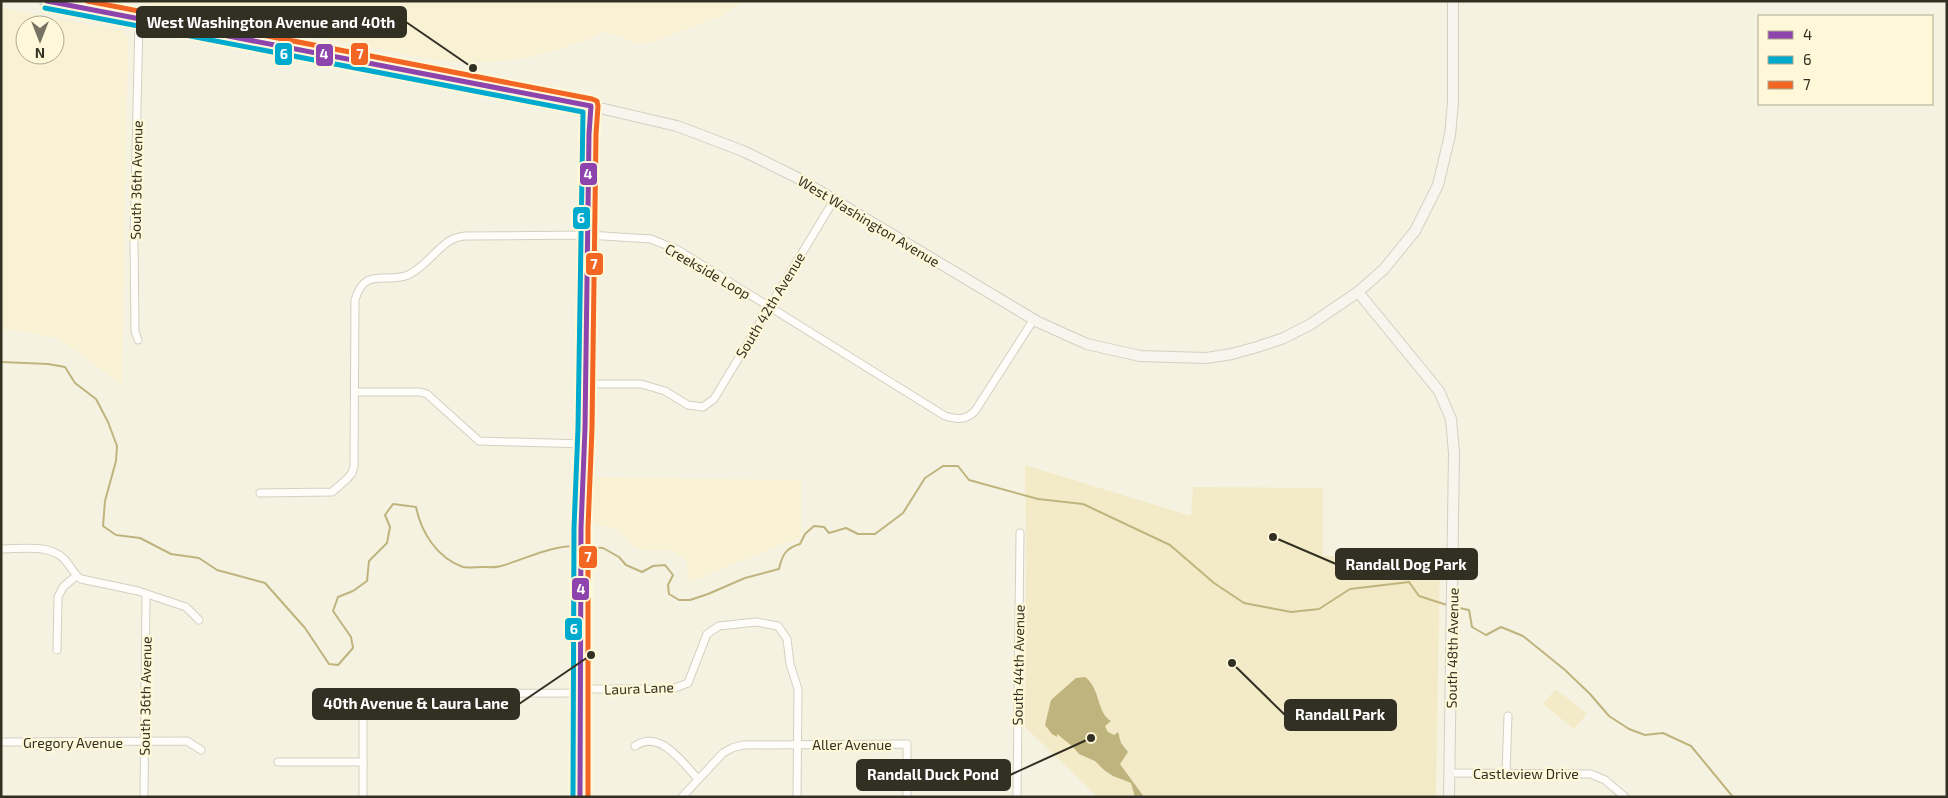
<svg xmlns="http://www.w3.org/2000/svg" width="1948" height="798" font-family="'Exo 2',sans-serif">
  <style>
    .built { fill: #f8f1d4; fill-rule: evenodd }
    .green { fill: #f3ebc7 }
    .water { fill: #bfb47e }
    .lines { fill: none; stroke-linecap: round; stroke-linejoin: round }
    .stream { stroke: #bfb47e; stroke-width: 2 }
    .street-casing { stroke: #d3d0c2; stroke-width: 9 }
    .secondary-casing { stroke: #d3d0c2; stroke-width: 12 }
    .primary-casing { stroke: #d3d1c9; stroke-width: 14 }
    .street { stroke: #fefdfa; stroke-width: 7 }
    .secondary { stroke: #f7f5ee; stroke-width: 10 }
    .primary { stroke: #f0eee1; stroke-width: 11 }
    .bus-1-casing { stroke: #fff8d8; stroke-width: 9 }
    .bus-2-casing { stroke: #fff8d8; stroke-width: 9 }
    .bus-3-casing { stroke: #fff8d8; stroke-width: 9 }
    .bus-1 { stroke: #8e44ad; stroke-width: 5 }
    .bus-2 { stroke: #00a9ce; stroke-width: 5 }
    .bus-3 { stroke: #f26522; stroke-width: 5 }
    .labels { text-anchor: middle; dominant-baseline: central; stroke-width: 4.5; stroke-linejoin: round; paint-order: stroke }
    .street-label { font-size: 14px; fill: #323023; stroke: #fff8d8 }
    .leader { fill: none; stroke: #323023; stroke-width: 2 }
    .callout-dot { fill: #323023; stroke: #fff8d8; stroke-width: 2 }
    .callout { fill: #323023; stroke: #323023; stroke-width: 2 }
    .callout-label { font-size: 15px; text-anchor: middle; font-weight: bold; fill: #fff }
    .line-badge { stroke: #fff8d8; stroke-width: 2 }
    .badge-label { font-size: 14px; text-anchor: middle; font-weight: bold; fill: #fff }
  </style>
  <rect width="100%" height="100%" fill="#f6f2e1"/>
  <g class="built">
    <path d="M129 1H745L722 16 653 42 638 44 604 31 589 39 558 50 527 58 494 62H461L429 59Z"/>
    <path d="M1 8 124 31 128 38 122 384 58 339 30 332 1 329ZM25 25H55V55H25Z"/>
    <path d="M593 477 801 480V537L690 582 686 561 672 551 641 550 631 545 618 530 594 524Z"/>
  </g>
  <g class="green">
    <path d="M1025 465 1191 516 1193 487 1323 488V556L1440 555 1436 797H1098L1025 727 1026 546Z"/>
    <path d="M1556 689 1587 714 1574 729 1543 704Z"/>
  </g>
  <path class="water" d="M1085 677C1101 689 1096 712 1111 721L1105 726 1108 732 1114 735 1118 732 1121 743 1128 752 1120 764 1144 797H1135L1131 783 1113 776 1104 770 1095 761 1079 754 1072 746 1057 734V737L1052 734 1045 725 1051 700 1076 678Z"/>
  <g class="lines">
    <g class="stream">
      <path d="M1 362 48 364 65 367 75 383 96 399 108 422 117 446 116 461 105 501 103 526 116 535 140 538 171 554 199 558 217 570 265 583 305 628 329 664 338 665 353 648 351 637 333 611 338 597 353 591 367 581 369 561 387 543 390 527 385 515 393 504 416 507C421 532 437 558 463 567 469 568 476 567 482 567 488 567 495 568 501 566 526 559 551 545 578 546"/>
      <path d="M585 547 603 548 619 557 626 565 642 572 653 566 665 565 673 575 668 585 669 594 679 600H690L708 594 745 578 779 569C782 555 786 548 800 544L805 534 814 526 824 527 829 533 846 528 858 534H875L903 513 925 478 943 466H958L969 480 1038 499 1083 504 1170 545 1214 583 1244 603 1291 612 1319 609 1350 589 1409 582 1419 596 1447 605"/>
      <path d="M1454 607 1469 610 1472 627 1486 635 1501 627 1523 636 1565 670 1590 694 1609 716 1629 729 1645 735 1663 733 1691 746 1733 797"/>
    </g>
    <defs>
      <g id="street">
        <path d="M138 340 135 331 134 239 139 20"/>
        <path d="M586 384H641L665 391 688 405 703 407 714 399 834 200"/>
        <path d="M355 392H420L427 394 479 441 585 444"/>
        <path d="M260 493 332 492 347 479 352 473 354 466 355 300C365 266 385 284 408 275 426 267 439 245 453 239 456 237 461 237 464 236L588 235 634 238 651 239 678 250 945 416C957 420 966 420 975 411L1034 319"/>
        <path d="M1 549C20 549 48 544 63 558 70 564 73 574 81 579L138 591 186 607 199 620"/>
        <path d="M57 650 58 597 63 587 76 576"/>
        <path d="M1 742 187 741 201 750"/>
        <path d="M635 746C660 729 682 762 698 779"/>
        <path d="M278 762H363"/>
        <path d="M1450 773 1591 774 1605 780 1625 797"/>
        <path d="M1506 773 1508 716"/>
        <path d="M144 797 146 595"/>
        <path d="M363 797V714L365 701 377 694 567 693 593 689H672L688 683 707 634 719 626 756 622 778 626 787 639 790 664 798 689 797 797"/>
        <path d="M682 797 723 753 732 748 743 745 907 744V797"/>
        <path d="M1017 797 1020 533"/>
      </g>
      <g id="secondary">
        <path d="M518 91 541 95"/>
        <path d="M591 106 677 126 743 151 796 177 1038 322 1087 344 1140 356 1206 358 1232 354 1257 347 1284 338 1311 324 1358 292 1384 269 1415 231 1438 185 1450 135 1453 102V1"/>
        <path d="M1358 292 1439 391 1451 419 1454 453 1449 797"/>
      </g>
      <g id="primary">
        <path d="M46 1 518 91"/>
        <path d="M541 95 591 106 589 134 585 428 581 528 580 797"/>
      </g>
    </defs>
    <use href="#street" class="street-casing"/>
    <use href="#secondary" class="secondary-casing"/>
    <use href="#primary" class="primary-casing"/>
    <use href="#street" class="street"/>
    <use href="#secondary" class="secondary"/>
    <use href="#primary" class="primary"/>
    <defs>
      <path id="bus-1" d="M47 1 591 106 589 134 585 428 581 528 580 797"/>
      <path id="bus-2" d="M45 8 583 112 578 428 574 528 573 797"/>
      <path id="bus-3" d="M87 1 592 99 597 101 598 106 596 134 592 428 588 528V797"/>
    </defs>
    <use href="#bus-1" class="bus-1-casing"/>
    <use href="#bus-2" class="bus-2-casing"/>
    <use href="#bus-3" class="bus-3-casing"/>
    <use href="#bus-1" class="bus-1"/>
    <use href="#bus-2" class="bus-2"/>
    <use href="#bus-3" class="bus-3"/>
  </g>
  <g class="labels">
    <g class="street-label">
      <text transform="translate(136 180) rotate(-89)">South 36th Avenue</text>
      <text transform="translate(869 221) rotate(31)">West Washington Avenue</text>
      <text transform="translate(708 271) rotate(30)">Creekside Loop</text>
      <text transform="translate(770 305) rotate(-59)">South 42th Avenue</text>
      <text transform="translate(1452 648) rotate(-89)">South 48th Avenue</text>
      <text transform="translate(1018 665) rotate(-89)">South 44th Avenue</text>
      <text transform="translate(639 688) rotate(-2)">Laura Lane</text>
      <text transform="translate(145 696) rotate(-89)">South 36th Avenue</text>
      <text x="73" y="742">Gregory Avenue</text>
      <text x="852" y="744">Aller Avenue</text>
      <text x="1526" y="773">Castleview Drive</text>
    </g>
  </g>
  <path class="leader" d="M473 68L406 22M1273 537L1336 564M591 655L519 704M1232 663L1285 715M1091 738L1010 775"/>
  <g class="callout-dot">
    <circle cx="473" cy="68" r="5"/>
    <circle cx="1273" cy="537" r="5"/>
    <circle cx="591" cy="655" r="5"/>
    <circle cx="1232" cy="663" r="5"/>
    <circle cx="1091" cy="738" r="5"/>
  </g>
  <g class="callout">
    <rect x="137" y="7" width="269" height="30" rx="5"/>
    <rect x="1336" y="549" width="141" height="30" rx="5"/>
    <rect x="313" y="689" width="206" height="30" rx="5"/>
    <rect x="1285" y="700" width="111" height="30" rx="5"/>
    <rect x="857" y="760" width="153" height="30" rx="5"/>
  </g>
  <g class="callout-label">
    <text x="271" y="28">West Washington Avenue and 40th</text>
    <text x="1406" y="570">Randall Dog Park</text>
    <text x="416" y="709">40th Avenue &amp; Laura Lane</text>
    <text x="1340" y="720">Randall Park</text>
    <text x="933" y="780">Randall Duck Pond</text>
  </g>
  <g class="line-badge">
    <rect x="350" y="42" width="19" height="24" rx="5" fill="#f26522"/>
    <rect x="274" y="42" width="19" height="24" rx="5" fill="#00a9ce"/>
    <rect x="315" y="43" width="19" height="24" rx="5" fill="#8e44ad"/>
    <rect x="579" y="162" width="19" height="24" rx="5" fill="#8e44ad"/>
    <rect x="572" y="206" width="19" height="24" rx="5" fill="#00a9ce"/>
    <rect x="585" y="252" width="19" height="24" rx="5" fill="#f26522"/>
    <rect x="578" y="545" width="20" height="24" rx="5" fill="#f26522"/>
    <rect x="571" y="577" width="19" height="24" rx="5" fill="#8e44ad"/>
    <rect x="564" y="617" width="19" height="24" rx="5" fill="#00a9ce"/>
  </g>
  <g class="badge-label">
    <text x="360" y="59">7</text>
    <text x="284" y="59">6</text>
    <text x="324" y="59">4</text>
    <text x="588" y="179">4</text>
    <text x="581" y="223">6</text>
    <text x="594" y="269">7</text>
    <text x="588" y="562">7</text>
    <text x="581" y="594">4</text>
    <text x="574" y="634">6</text>
  </g>
  <rect width="1948" height="798" fill="none" stroke="#323023" stroke-width="5"/>
  <rect x="1758" y="15" width="175" height="90" fill="#fff8d8" stroke="#ada890"/>
  <rect x="1768" y="31" width="25" height="8" fill="#8e44ad" stroke="#ada890"/>
  <text x="1803" y="40" font-size="15" fill="#323023">4</text>
  <rect x="1768" y="56" width="25" height="8" fill="#00a9ce" stroke="#ada890"/>
  <text x="1803" y="65" font-size="15" fill="#323023">6</text>
  <rect x="1768" y="81" width="25" height="8" fill="#f26522" stroke="#ada890"/>
  <text x="1803" y="90" font-size="15" fill="#323023">7</text>
  <g transform="translate(40 40) rotate(180)"><circle r="24" fill="#fff8d8" stroke="#ada890"/>
  <path d="M0-4L9 19L0 12L-9 19Z" fill="#777466"/>
  <text y="-8" font-size="14" font-weight="bold" text-anchor="middle" fill="#323023">N</text>
  </g>
</svg>
